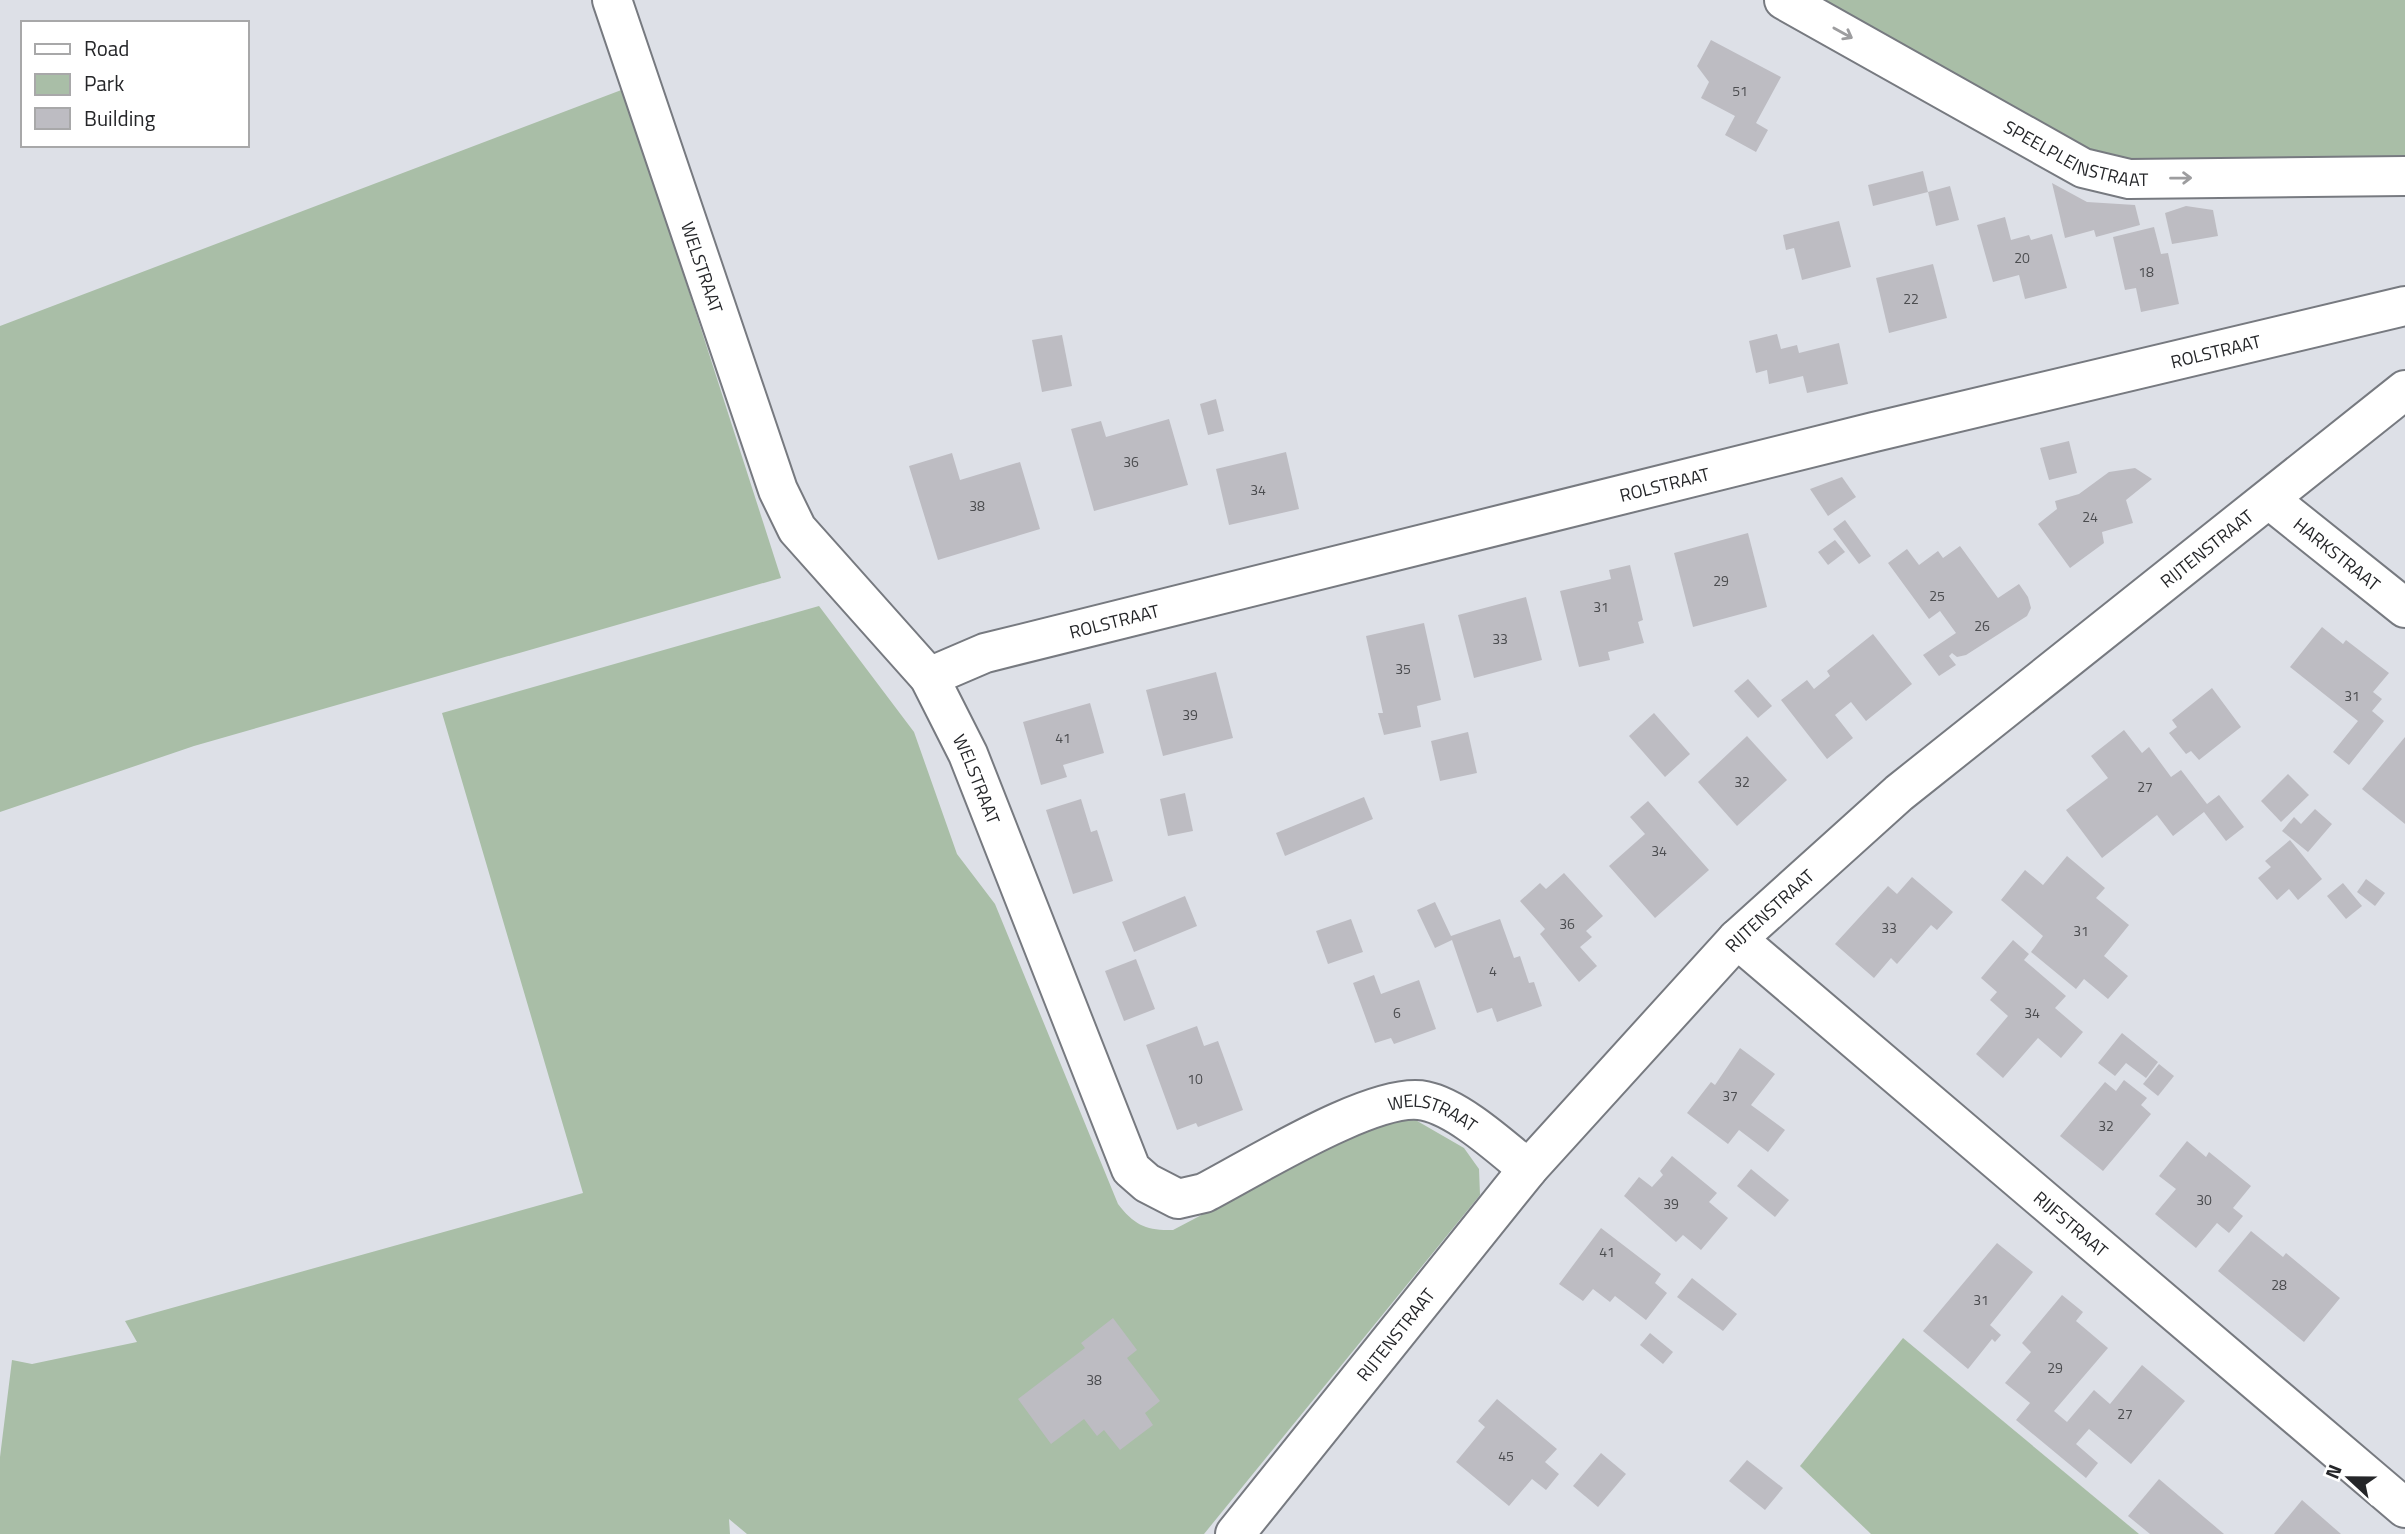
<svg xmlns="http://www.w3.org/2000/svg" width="2405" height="1534" font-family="'Titillium Web',sans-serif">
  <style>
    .green { fill: #a9bea7 }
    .building { fill: #bdbcc2 }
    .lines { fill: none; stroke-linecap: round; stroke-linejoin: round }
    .minor-casing { stroke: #777a80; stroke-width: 42 }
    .minor { stroke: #fff; stroke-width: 38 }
    .oneway { stroke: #9d9d9f }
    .labels { text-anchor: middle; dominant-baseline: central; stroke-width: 7; stroke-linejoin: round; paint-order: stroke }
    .number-label { font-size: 14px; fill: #4b4c4f }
    .street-label { font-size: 18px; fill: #252629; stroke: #fff }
  </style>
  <rect width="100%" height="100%" fill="#dde0e7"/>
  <g class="green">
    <path d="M1818 0H2405V160L2128 168 2085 154Z"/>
    <path d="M624 89 781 578 194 746 0 812V326Z"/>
    <path d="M819 606 914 732 957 854 995 904 1118 1204C1134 1225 1147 1231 1173 1230L1363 1130 1412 1118 1464 1148 1479 1169 1480 1195 1204 1534H747L729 1519 730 1534H0V1457L12 1360 32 1364 137 1342 125 1321 583 1193 442 713Z"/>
    <path d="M1903 1338 2139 1534H1871L1800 1466Z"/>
  </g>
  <g class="building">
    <path d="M1711 40 1781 77 1756 123 1768 130 1756 152 1725 135 1735 116 1701 98 1709 82 1697 66Z"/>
    <path d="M1923 171 1928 192 1873 206 1868 185Z"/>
    <path d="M2052 183 2087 202 2135 205 2140 225 2096 237 2094 230 2065 238Z"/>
    <path d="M1950 186 1959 220 1936 226 1928 192Z"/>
    <path d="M2186 206 2213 210 2218 236 2172 244 2165 213Z"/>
    <path d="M2005 217 2011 240 2029 235 2031 240 2052 234 2067 288 2025 299 2019 275 1993 282 1977 225Z"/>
    <path d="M1839 221 1851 267 1802 280 1794 248 1786 250 1783 235Z"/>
    <path d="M2154 227 2161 254 2168 253 2179 304 2141 312 2136 288 2125 290 2113 237Z"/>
    <path d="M1933 264 1947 318 1889 333 1876 278Z"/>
    <path d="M1777 334 1781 349 1797 345 1799 353 1839 343 1848 384 1807 393 1803 376 1769 384 1767 370 1756 373 1749 341Z"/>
    <path d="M1062 335 1072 386 1042 392 1032 340Z"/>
    <path d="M1216 399 1224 431 1208 435 1200 404Z"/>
    <path d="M1169 419 1188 485 1094 511 1071 429 1101 421 1106 437Z"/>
    <path d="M2069 441 2077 473 2049 480 2040 448Z"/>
    <path d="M1286 452 1299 509 1229 525 1216 469Z"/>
    <path d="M952 453 960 480 1020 462 1040 529 938 560 909 466Z"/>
    <path d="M2135 468 2152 479 2126 500 2133 523 2102 532 2104 543 2070 568 2038 524 2057 509 2055 501 2079 494 2109 472Z"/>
    <path d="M1842 477 1856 497 1828 516 1810 489Z"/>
    <path d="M1845 520 1871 556 1859 564 1833 529Z"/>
    <path d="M1748 533 1767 607 1693 627 1674 553Z"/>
    <path d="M1835 540 1845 552 1828 565 1818 552Z"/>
    <path d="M1960 546 1998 598 2019 584 2028 597 2031 608 2027 616 1966 655 1957 657 1952 653 1949 656 1956 665 1939 676 1923 655 1956 633 1940 611 1929 619 1888 563 1907 549 1919 565 1938 551 1943 558Z"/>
    <path d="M1630 565 1643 620 1638 622 1644 643 1608 652 1610 660 1579 667 1560 591 1611 579 1609 570Z"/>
    <path d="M1526 597 1542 660 1474 678 1458 615Z"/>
    <path d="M1424 623 1441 700 1417 706 1421 727 1384 735 1378 713H1383L1366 636Z"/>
    <path d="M2322 627 2343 644 2346 640 2389 673 2373 692 2382 699 2372 711 2384 721 2349 765 2333 752 2358 721 2290 667Z"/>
    <path d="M1873 634 1912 684 1866 721 1851 702 1835 715 1853 738 1827 759 1781 700 1807 680 1814 689 1830 676 1827 671Z"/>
    <path d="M1216 672 1233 738 1163 756 1146 690Z"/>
    <path d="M1748 679 1772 706 1758 718 1734 691Z"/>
    <path d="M2212 688 2241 727 2199 760 2191 751 2186 754 2169 733 2177 727 2172 720Z"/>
    <path d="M1090 703 1104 753 1063 765 1067 777 1041 785 1023 722Z"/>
    <path d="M1654 713 1690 754 1665 777 1629 736Z"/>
    <path d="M2124 730 2142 753 2149 747 2171 777 2181 770 2207 804 2219 795 2244 827 2226 841 2204 812 2173 836 2157 815 2102 858 2066 810 2108 778 2091 756Z"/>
    <path d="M1468 732 1477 773 1440 781 1431 741Z"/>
    <path d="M1747 736 1787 780 1737 826 1698 782Z"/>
    <path d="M2405 737V824L2362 789Z"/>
    <path d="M2288 774 2309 795 2281 822 2261 801Z"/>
    <path d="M1185 793 1193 831 1168 836 1160 799Z"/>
    <path d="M1364 797 1373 819 1285 856 1276 833Z"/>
    <path d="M1081 799 1091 832 1097 830 1113 881 1073 894 1046 810Z"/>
    <path d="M1648 801 1709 870 1655 918 1609 866 1645 834 1630 817Z"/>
    <path d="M2315 809 2332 824 2308 852 2282 831 2294 817 2301 824Z"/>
    <path d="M2290 840 2322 879 2298 900 2289 889 2277 900 2258 878 2271 867 2265 861Z"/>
    <path d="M2067 856 2105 888 2096 898 2129 925 2104 956 2128 976 2108 999 2084 979 2076 989 2031 952 2043 936 2001 900 2025 870 2043 885Z"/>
    <path d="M1564 873 1603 916 1586 931 1592 937 1580 947 1597 966 1579 982 1540 934 1545 929 1520 901 1540 883 1546 889Z"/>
    <path d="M1912 877 1953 912 1937 930 1931 925 1897 964 1891 958 1874 978 1835 944 1888 886 1897 894Z"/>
    <path d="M2366 879 2385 893 2375 906 2357 892Z"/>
    <path d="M2343 883 2362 906 2346 919 2327 896Z"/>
    <path d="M1185 896 1197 926 1134 952 1122 922Z"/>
    <path d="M1435 902 1451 936 1500 919 1514 958 1520 956 1529 983 1534 982 1542 1006 1497 1022 1492 1008 1477 1013 1452 940 1435 948 1417 910Z"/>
    <path d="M1351 919 1363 952 1328 964 1316 931Z"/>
    <path d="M2013 940 2029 954 2024 960 2066 996 2055 1008 2083 1032 2061 1058 2038 1038 2003 1078 1976 1054 2008 1016 1990 1000 1997 992 1981 978Z"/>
    <path d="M1136 959 1155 1009 1124 1021 1105 971Z"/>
    <path d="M1374 975 1381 994 1419 980 1436 1029 1394 1044 1391 1038 1375 1043 1353 983Z"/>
    <path d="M1197 1026 1204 1046 1218 1041 1243 1110 1198 1127 1196 1123 1177 1130 1146 1045Z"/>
    <path d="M2122 1033 2158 1062 2146 1078 2126 1063 2115 1076 2098 1063Z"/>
    <path d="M1740 1048 1775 1074 1751 1105 1785 1130 1768 1152 1739 1130 1728 1144 1687 1113 1711 1082 1715 1085Z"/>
    <path d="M2159 1064 2174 1076 2158 1096 2143 1084Z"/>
    <path d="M2124 1080 2147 1098 2141 1105 2151 1114 2103 1171 2060 1136 2105 1082 2116 1091Z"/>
    <path d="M2187 1141 2206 1157 2209 1152 2251 1186 2233 1208 2243 1216 2229 1233 2217 1223 2196 1248 2155 1214 2176 1189 2159 1176Z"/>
    <path d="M1672 1156 1717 1193 1709 1202 1728 1218 1701 1250 1683 1235 1676 1242 1624 1196 1639 1177 1652 1187 1663 1175 1660 1171Z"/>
    <path d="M1751 1169 1789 1200 1775 1217 1737 1186Z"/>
    <path d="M1601 1228 1661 1274 1655 1283 1667 1293 1646 1320 1615 1296 1610 1302 1593 1289 1583 1301 1559 1284Z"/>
    <path d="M2251 1231 2283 1257 2286 1253 2340 1298 2304 1342 2218 1271Z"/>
    <path d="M1997 1243 2033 1272 1990 1325 2001 1335 1995 1342 1992 1339 1968 1369 1923 1331Z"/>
    <path d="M1692 1278 1737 1314 1723 1331 1677 1297Z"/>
    <path d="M2062 1295 2083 1312 2076 1321 2108 1348 2054 1411 2067 1422 2094 1390 2110 1404 2142 1365 2185 1401 2131 1464 2089 1429 2076 1444 2098 1463 2086 1478 2016 1420 2030 1403 2005 1383 2031 1352 2022 1343Z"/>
    <path d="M1113 1318 1137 1350 1127 1358 1160 1401 1145 1413 1153 1425 1120 1450 1104 1430 1097 1436 1084 1419 1051 1444 1018 1399 1085 1348 1081 1343Z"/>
    <path d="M1650 1333 1673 1352 1663 1364 1640 1345Z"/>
    <path d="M1497 1399 1557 1449 1545 1462 1559 1474 1546 1490 1532 1479 1509 1506 1456 1462 1485 1427 1478 1421Z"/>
    <path d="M1601 1453 1626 1474 1598 1507 1573 1486Z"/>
    <path d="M1747 1460 1783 1488 1765 1510 1729 1481Z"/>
    <path d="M2159 1479 2224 1534H2150L2128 1516Z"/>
    <path d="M2302 1500 2341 1534H2274Z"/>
  </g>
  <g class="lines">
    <defs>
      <g id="minor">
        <path id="s1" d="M612 0 778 490 797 529 929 677 968 754 1131 1169 1147 1183 1178 1199 1204 1193C1251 1169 1376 1090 1425 1101 1459 1108 1502 1148 1528 1169"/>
        <path id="s2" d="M1784 0 2083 168 2129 179 2405 176"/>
        <path id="s3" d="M2270 500 2405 608"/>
        <path id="s4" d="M929 677 985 653 1874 432 2405 306"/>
        <path id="s5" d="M1737 939 2405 1508"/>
        <path id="s6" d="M1235 1534 1528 1169 1737 939 1899 793 2405 390"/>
      </g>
    </defs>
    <use href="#minor" class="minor-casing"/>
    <use href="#minor" class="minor"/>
  </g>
  <defs><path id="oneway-shaft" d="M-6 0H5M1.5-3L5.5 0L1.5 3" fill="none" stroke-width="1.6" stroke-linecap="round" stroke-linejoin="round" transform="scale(1.75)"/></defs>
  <g class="oneway">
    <use href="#oneway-shaft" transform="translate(1843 33) rotate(29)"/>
    <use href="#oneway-shaft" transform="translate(2181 178) rotate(-1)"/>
  </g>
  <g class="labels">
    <g class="number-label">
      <text x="1740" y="90">51</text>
      <text x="2022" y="257">20</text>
      <text x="2146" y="271">18</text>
      <text x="1911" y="298">22</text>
      <text x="1131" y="461">36</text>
      <text x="1258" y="489">34</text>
      <text x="977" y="505">38</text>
      <text x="2090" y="516">24</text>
      <text x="1721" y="580">29</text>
      <text x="1937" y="595">25</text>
      <text x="1601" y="606">31</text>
      <text x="1982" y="625">26</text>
      <text x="1500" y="638">33</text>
      <text x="1403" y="668">35</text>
      <text x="2352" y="695">31</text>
      <text x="1190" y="714">39</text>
      <text x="1063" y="737">41</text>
      <text x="1742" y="781">32</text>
      <text x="2145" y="786">27</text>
      <text x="1659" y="850">34</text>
      <text x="1567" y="923">36</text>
      <text x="1889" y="927">33</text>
      <text x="2081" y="930">31</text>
      <text x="1493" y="970">4</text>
      <text x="1397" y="1012">6</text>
      <text x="2032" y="1012">34</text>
      <text x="1195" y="1078">10</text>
      <text x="1730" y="1095">37</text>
      <text x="2106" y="1125">32</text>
      <text x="2204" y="1199">30</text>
      <text x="1671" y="1203">39</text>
      <text x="1607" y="1251">41</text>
      <text x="2279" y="1284">28</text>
      <text x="1981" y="1299">31</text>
      <text x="2055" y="1367">29</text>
      <text x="1094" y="1379">38</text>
      <text x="2125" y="1413">27</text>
      <text x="1506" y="1455">45</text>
    </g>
    <g class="street-label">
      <text stroke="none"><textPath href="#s2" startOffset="332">SPEELPLEINSTRAAT</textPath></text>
      <text stroke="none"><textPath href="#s1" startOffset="282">WELSTRAAT</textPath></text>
      <text stroke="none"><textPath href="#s4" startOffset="1328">ROLSTRAAT</textPath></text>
      <text stroke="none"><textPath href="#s4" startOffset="761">ROLSTRAAT</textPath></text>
      <text stroke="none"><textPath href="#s6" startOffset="1390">RIJTENSTRAAT</textPath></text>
      <text stroke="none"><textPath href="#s3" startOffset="86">HARKSTRAAT</textPath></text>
      <text stroke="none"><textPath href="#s4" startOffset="194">ROLSTRAAT</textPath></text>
      <text stroke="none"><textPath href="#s1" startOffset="872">WELSTRAAT</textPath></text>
      <text stroke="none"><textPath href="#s6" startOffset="822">RIJTENSTRAAT</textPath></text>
      <text stroke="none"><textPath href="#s1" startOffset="1626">WELSTRAAT</textPath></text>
      <text stroke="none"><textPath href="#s5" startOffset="439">RIJFSTRAAT</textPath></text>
      <text stroke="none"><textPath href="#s6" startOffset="256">RIJTENSTRAAT</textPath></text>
    </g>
  </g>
  <rect x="21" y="21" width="228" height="126" fill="#ffffff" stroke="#a8a8a9" stroke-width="2"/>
  <rect x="35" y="44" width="35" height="10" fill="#ffffff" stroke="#a8a8a9" stroke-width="2"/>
  <text x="84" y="56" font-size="21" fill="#252629">Road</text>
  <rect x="35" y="74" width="35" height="21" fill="#a9bea7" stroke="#a8a8a9" stroke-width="2"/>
  <text x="84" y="91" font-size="21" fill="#252629">Park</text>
  <rect x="35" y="108" width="35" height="21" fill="#bdbcc2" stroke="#a8a8a9" stroke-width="2"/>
  <text x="84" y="126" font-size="21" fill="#252629">Building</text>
  <g transform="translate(2349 1478) rotate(292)" stroke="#ffffff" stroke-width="5" paint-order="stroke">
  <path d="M0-5L12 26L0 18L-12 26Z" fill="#252629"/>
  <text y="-10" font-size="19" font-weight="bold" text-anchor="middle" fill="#252629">N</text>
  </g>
</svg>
